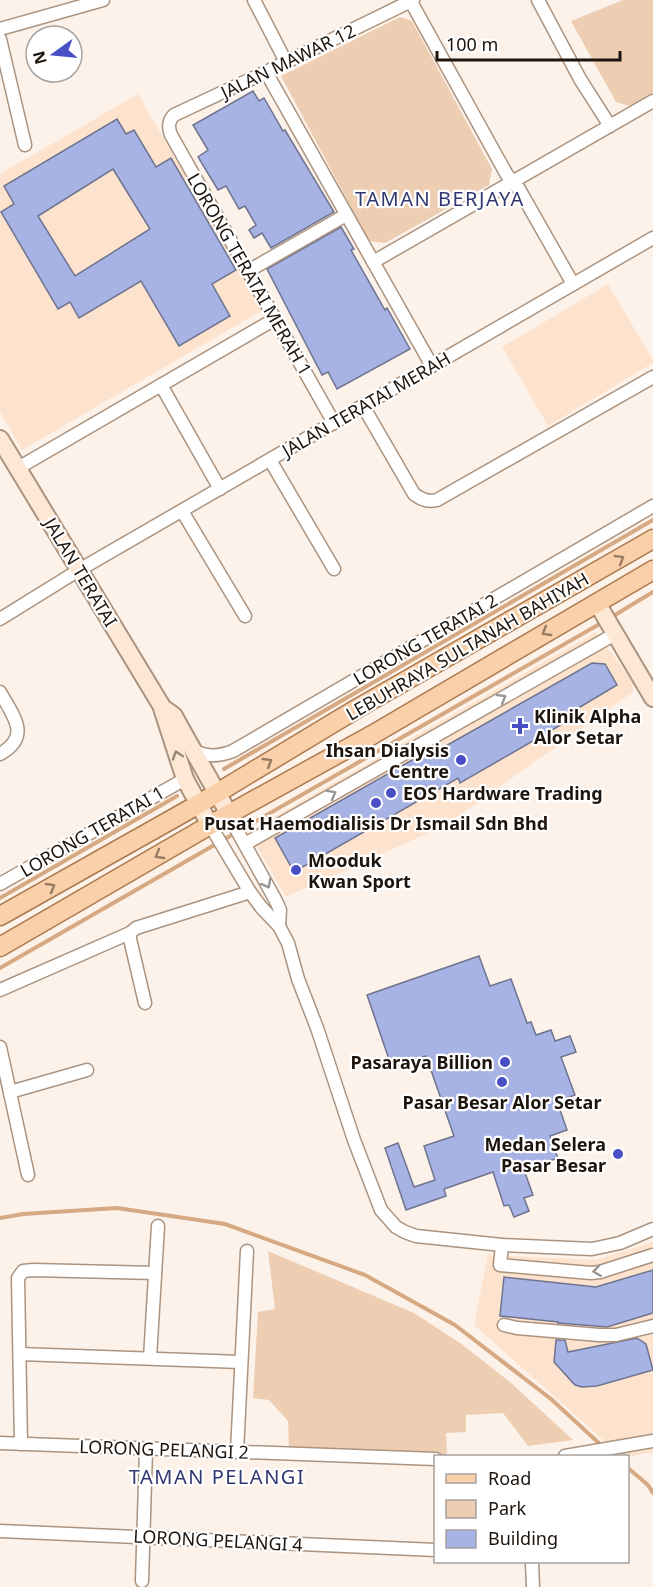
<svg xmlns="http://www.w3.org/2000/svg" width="653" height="1587" font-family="'Noto Sans',sans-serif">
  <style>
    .built { fill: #fde3cd }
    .green { fill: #eeceb3 }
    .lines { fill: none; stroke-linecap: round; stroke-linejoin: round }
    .stream { stroke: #d6a983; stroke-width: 4 }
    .building { fill: #a7b2e5; stroke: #6e748e; stroke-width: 1.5; fill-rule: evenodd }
    .street-casing { stroke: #ab937f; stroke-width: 15 }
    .secondary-casing { stroke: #ab937f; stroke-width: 20 }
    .primary-casing { stroke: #ab7a4f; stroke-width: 21 }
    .street { stroke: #fff; stroke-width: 12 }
    .secondary { stroke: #fde8d5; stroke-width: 16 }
    .primary { stroke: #fad0aa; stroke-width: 18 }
    .oneway { stroke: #977b63 }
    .oneway2 { stroke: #999592 }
    .oneway3 { stroke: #98897b }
    .poi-dot { fill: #484fc4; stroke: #fff; stroke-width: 2 }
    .labels { text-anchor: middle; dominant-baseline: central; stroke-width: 4.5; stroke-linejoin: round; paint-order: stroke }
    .street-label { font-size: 18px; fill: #1d140d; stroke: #fff }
    .poi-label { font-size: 18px; font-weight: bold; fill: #1d140d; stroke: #fff; text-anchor: start }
    .neighbourhood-label { font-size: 20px; letter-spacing: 1.5px; fill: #303771; stroke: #fff }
  </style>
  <rect width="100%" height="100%" fill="#fdf2ea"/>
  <g class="built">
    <path d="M138 94 263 310 22 450 0 412V174Z"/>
    <path d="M608 284 653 360V363L548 426 502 347Z"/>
    <path d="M596 632 633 682V692L446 825 286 897 248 832Z"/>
    <path d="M653 1242V1452L628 1457 621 1456 474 1325 488 1255 596 1260Z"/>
  </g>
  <g class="green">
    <path d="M623 0H653V95L632 107 616 102 571 21Z"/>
    <path d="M400 17 412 21 492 169 489 185 385 243 369 241 281 76Z"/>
    <path d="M268 1251 414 1313 463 1345 510 1382 573 1440 528 1446 503 1413 466 1415V1432L446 1433 447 1456 289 1449 288 1421 269 1400 253 1398 258 1312 275 1309Z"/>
  </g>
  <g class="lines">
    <g class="stream">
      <path d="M610 618 653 592"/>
      <path d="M224 769 653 520"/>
      <path d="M0 898 177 796"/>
      <path d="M0 968 603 622"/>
      <path d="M0 1218 23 1214 117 1208 225 1224 365 1275 455 1325 551 1399 602 1446"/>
      <path d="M628 1468 648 1485 653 1493"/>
    </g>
  </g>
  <g class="building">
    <path d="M253 91 259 101 264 98 283 131 285 130 334 212 271 248 262 233 254 238 249 230 256 225 245 206 239 209 226 186 218 190 198 157 208 150 193 125Z"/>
    <path d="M117 119 126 134 134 130 156 167 171 158 236 270 212 284 230 316 179 346 141 281 79 318 70 302 58 309 1 212 14 204 4 186ZM113 169 150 229 75 276 38 216Z"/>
    <path d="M341 227 354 249 351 250 385 310 387 308 410 349 337 389 328 372 322 375 267 269Z"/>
    <path d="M592 663 605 664 617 685 575 710 578 715 460 783 458 778 294 872 275 838 428 751 430 755Z"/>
    <path d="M479 956 490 986 511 979 527 1023 531 1022 536 1035 551 1030 555 1041 570 1036 576 1052 561 1057 575 1095 557 1101 567 1130 550 1136 558 1158 524 1170 533 1195 524 1198 529 1211 514 1217 509 1205 504 1206 493 1172 444 1189 446 1196 406 1210 385 1148 398 1143 414 1187 435 1180 424 1146 454 1136 426 1056 392 1068 367 995Z"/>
    <path d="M653 1270V1313L607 1327 558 1323V1322L500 1316 504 1277 596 1287Z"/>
    <path d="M637 1338 646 1344 653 1370 597 1386 582 1387 575 1385 554 1362 556 1340H565L568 1352Z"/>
  </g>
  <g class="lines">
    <defs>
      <g id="street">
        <path d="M254 0 286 62"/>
        <path d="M410 0 507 175 519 189 573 284"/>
        <path d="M538 0 580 79 610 126"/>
        <path d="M0 29 103 0"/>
        <path d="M0 39 25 145"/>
        <path d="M266 72 432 366"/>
        <path d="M373 262 653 101"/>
        <path d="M248 271 346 215"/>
        <path d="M161 385 220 489"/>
        <path d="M363 406 414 494C422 500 428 502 437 500L653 377"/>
        <path d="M334 423 171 135C168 127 168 121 174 115L266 72 413 0"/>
        <path d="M270 460 334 569"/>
        <path d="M18 468 275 319"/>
        <path d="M182 511 245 616"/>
        <path d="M0 619 79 570 653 238"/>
        <path d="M0 692C13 716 32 736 0 754"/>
        <path d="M193 750C207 758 220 756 233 751L653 506"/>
        <path d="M229 814 234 825 276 901 280 910 279 926"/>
        <path d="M210 825 250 892 261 907 279 926 288 943 298 979 317 1028 354 1140 381 1210 396 1227 405 1232 416 1236 502 1245 592 1249 620 1243 653 1229"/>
        <path d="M245 844 615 634"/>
        <path d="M0 884 185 779"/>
        <path d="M0 990 130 933"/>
        <path d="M145 1003 130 939V933L136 928 250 892"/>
        <path d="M0 1047 28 1175"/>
        <path d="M10 1092 87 1070"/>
        <path d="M502 1245 500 1265 591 1273 600 1272 653 1255"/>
        <path d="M504 1325 517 1328 599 1335H616L653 1326"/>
        <path d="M20 1354 241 1362"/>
        <path d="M150 1358 158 1226"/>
        <path d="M0 1443 436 1459"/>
        <path d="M21 1444 18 1278 23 1271 33 1270 155 1273"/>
        <path d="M237 1452 247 1251"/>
        <path d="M565 1456 653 1441"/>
        <path d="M0 1531 436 1550"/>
        <path d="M532 1562 533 1587"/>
        <path d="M142 1581 146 1449"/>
      </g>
      <g id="secondary">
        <path d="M0 439 161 705 185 779 210 825"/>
        <path d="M597 603 653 698"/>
        <path d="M166 710 174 716 180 727 229 814"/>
      </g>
      <g id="primary">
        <path d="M0 916 199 804 358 708 653 539"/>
        <path d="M0 947 229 814 372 735 653 570"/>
      </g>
    </defs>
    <use href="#street" class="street-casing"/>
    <use href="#secondary" class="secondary-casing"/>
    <use href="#primary" class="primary-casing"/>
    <use href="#street" class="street"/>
    <use href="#secondary" class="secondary"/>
    <use href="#primary" class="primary"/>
  </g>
  <defs><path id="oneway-chevron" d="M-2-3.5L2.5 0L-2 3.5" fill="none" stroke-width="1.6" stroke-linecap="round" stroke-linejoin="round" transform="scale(1.5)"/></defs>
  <g class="oneway">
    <use href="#oneway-chevron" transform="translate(620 559) rotate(-30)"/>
    <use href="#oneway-chevron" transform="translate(546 632) rotate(149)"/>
    <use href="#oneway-chevron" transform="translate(268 762) rotate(-31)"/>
    <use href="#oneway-chevron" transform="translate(159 855) rotate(150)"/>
    <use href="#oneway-chevron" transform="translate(51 887) rotate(-30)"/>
  </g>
  <g class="oneway2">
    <use href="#oneway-chevron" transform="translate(502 698) rotate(-30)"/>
    <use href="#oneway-chevron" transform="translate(332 794) rotate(-29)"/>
    <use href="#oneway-chevron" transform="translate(267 884) rotate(61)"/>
    <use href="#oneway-chevron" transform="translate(597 1271) rotate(172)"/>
  </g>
  <use class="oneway3" href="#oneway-chevron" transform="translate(177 755) rotate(-108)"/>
  <g class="poi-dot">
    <path d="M517 717h6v6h6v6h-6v6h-6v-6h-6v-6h6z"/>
    <circle cx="461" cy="760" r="6"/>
    <circle cx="391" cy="793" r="6"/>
    <circle cx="376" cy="803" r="6"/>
    <circle cx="296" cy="870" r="6"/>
    <circle cx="505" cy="1062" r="6"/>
    <circle cx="502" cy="1082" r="6"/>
    <circle cx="618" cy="1154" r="6"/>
  </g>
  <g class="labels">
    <g class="street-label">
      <text transform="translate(288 61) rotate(-26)">JALAN MAWAR 12</text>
      <text transform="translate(250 274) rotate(60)">LORONG TERATAI MERAH 1</text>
      <text transform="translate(366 404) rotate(-30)">JALAN TERATAI MERAH</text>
      <text transform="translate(81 572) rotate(59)">JALAN TERATAI</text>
      <text transform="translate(425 639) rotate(-30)">LORONG TERATAI 2</text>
      <text transform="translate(467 646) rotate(-30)">LEBUHRAYA SULTANAH BAHIYAH</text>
      <text transform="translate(92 831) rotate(-30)">LORONG TERATAI 1</text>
      <text transform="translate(164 1449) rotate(2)">LORONG PELANGI 2</text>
      <text transform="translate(218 1540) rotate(3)">LORONG PELANGI 4</text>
    </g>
    <g class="poi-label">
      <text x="534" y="716">Klinik Alpha<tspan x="534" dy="21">Alor Setar</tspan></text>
      <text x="449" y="750" text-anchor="end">Ihsan Dialysis<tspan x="449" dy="21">Centre</tspan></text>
      <text x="403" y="793">EOS Hardware Trading</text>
      <text x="376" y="823" text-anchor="middle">Pusat Haemodialisis Dr Ismail Sdn Bhd</text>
      <text x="308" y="860">Mooduk<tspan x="308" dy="21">Kwan Sport</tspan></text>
      <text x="493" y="1062" text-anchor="end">Pasaraya Billion</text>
      <text x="502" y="1102" text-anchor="middle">Pasar Besar Alor Setar</text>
      <text x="606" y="1144" text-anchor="end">Medan Selera<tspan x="606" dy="21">Pasar Besar</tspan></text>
    </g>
    <g class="neighbourhood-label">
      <text x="440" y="198">TAMAN BERJAYA</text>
      <text x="217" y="1476">TAMAN PELANGI</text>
    </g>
  </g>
  <rect x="434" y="1455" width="195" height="108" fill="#ffffff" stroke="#a5a19e" stroke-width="1.5"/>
  <rect x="446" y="1474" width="30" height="9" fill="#fad0aa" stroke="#a5a19e" stroke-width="1.5"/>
  <text x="488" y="1485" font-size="18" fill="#1d140d">Road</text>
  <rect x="446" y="1500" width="30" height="18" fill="#eeceb3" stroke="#a5a19e" stroke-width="1.5"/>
  <text x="488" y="1515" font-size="18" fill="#1d140d">Park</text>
  <rect x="446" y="1530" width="30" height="18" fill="#a7b2e5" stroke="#a5a19e" stroke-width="1.5"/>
  <text x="488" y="1545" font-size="18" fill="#1d140d">Building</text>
  <g transform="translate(54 54) rotate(255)"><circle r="28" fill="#ffffff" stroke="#a5a19e" stroke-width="1.5"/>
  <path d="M0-4.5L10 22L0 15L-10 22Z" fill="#484fc4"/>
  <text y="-9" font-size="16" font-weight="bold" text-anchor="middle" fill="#1d140d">N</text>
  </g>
  <path d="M437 51v9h183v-9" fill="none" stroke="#1d140d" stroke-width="3"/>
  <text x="446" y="51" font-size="18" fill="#1d140d" stroke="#ffffff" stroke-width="4.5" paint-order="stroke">100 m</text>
</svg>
